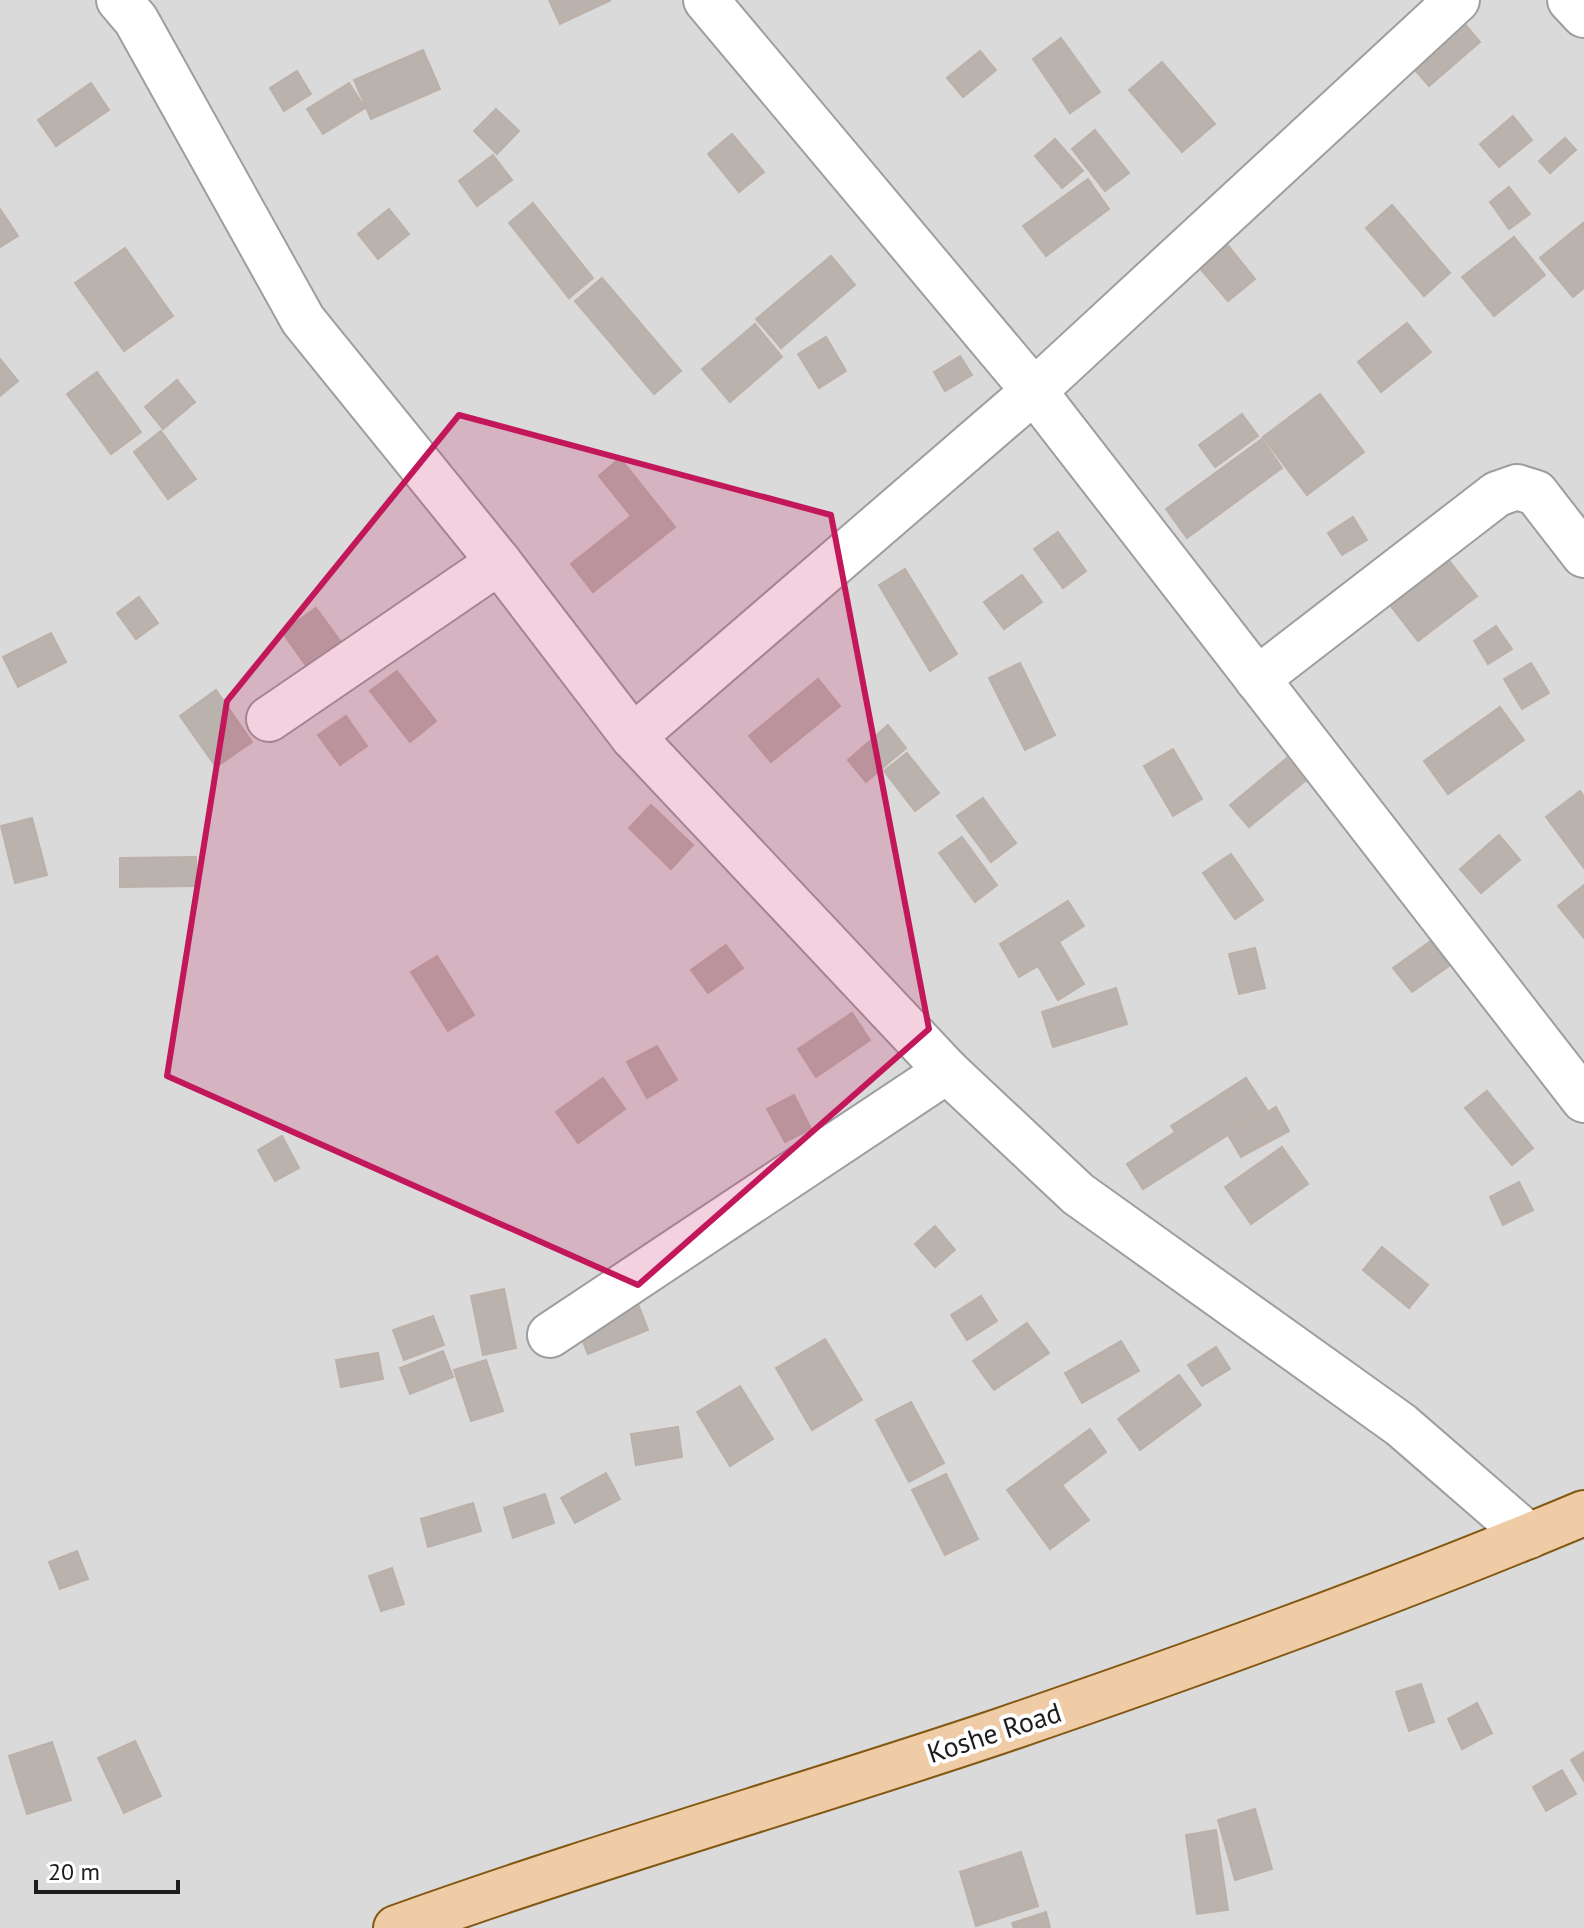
<svg xmlns="http://www.w3.org/2000/svg" width="1584" height="1928" font-family="'PT Sans',sans-serif">
  <style>
    .residential { fill: #dbdada }
    .building { fill: #b9b2ad; stroke: #bcb0a8; stroke-width: 2 }
    .lines { fill: none; stroke-linecap: round; stroke-linejoin: round }
    .minor-casing { stroke: #9e9e9e; stroke-width: 48 }
    .major-casing { stroke: #835812; stroke-width: 48 }
    .minor { stroke: #fff; stroke-width: 44 }
    .major { stroke: #f0cca6; stroke-width: 44 }
    .marked { fill: #c2185b; fill-opacity: 0.2; stroke: #c2185b; stroke-width: 6; stroke-linejoin: round }
    .labels { text-anchor: middle; dominant-baseline: central; stroke-width: 8; stroke-linejoin: round; paint-order: stroke }
    .street-label { font-size: 28px; fill: #1d1d1d; stroke: #fff }
  </style>
  <rect width="100%" height="100%" fill="#ede9e4"/>
  <rect class="residential" x="0" y="0" width="1584" height="1928"/>
  <g class="building">
    <path d="M549 0H611L560 24Z"/>
    <path d="M1457 15 1480 42 1429 86 1405 58Z"/>
    <path d="M1061 38 1100 92 1070 113 1033 59Z"/>
    <path d="M423 50 440 89 371 119 354 80Z"/>
    <path d="M980 51 996 70 963 97 947 78Z"/>
    <path d="M1162 62 1215 124 1182 152 1129 90Z"/>
    <path d="M297 71 311 94 284 111 270 88Z"/>
    <path d="M91 83 109 110 56 146 38 120Z"/>
    <path d="M349 83 365 108 323 134 307 109Z"/>
    <path d="M496 109 519 131 497 154 474 131Z"/>
    <path d="M1513 116 1532 140 1499 167 1480 144Z"/>
    <path d="M1095 130 1129 173 1105 191 1072 149Z"/>
    <path d="M732 134 764 172 739 192 708 154Z"/>
    <path d="M1565 138 1576 150 1550 173 1539 161Z"/>
    <path d="M1055 139 1083 171 1062 188 1035 156Z"/>
    <path d="M493 155 512 180 477 206 459 181Z"/>
    <path d="M1088 179 1109 209 1046 256 1023 226Z"/>
    <path d="M1509 187 1530 214 1509 229 1490 202Z"/>
    <path d="M533 203 593 278 569 298 509 223Z"/>
    <path d="M1392 205 1450 273 1424 296 1366 228Z"/>
    <path d="M0 209 18 236 0 247Z"/>
    <path d="M389 209 409 234 378 259 358 234Z"/>
    <path d="M1583 223 1584 288 1573 297 1540 258Z"/>
    <path d="M1514 237 1545 275 1494 316 1462 277Z"/>
    <path d="M1226 243 1255 279 1228 301 1198 266Z"/>
    <path d="M125 248 173 316 124 351 75 283Z"/>
    <path d="M831 256 855 285 781 348 756 319Z"/>
    <path d="M602 278 681 371 654 394 575 301Z"/>
    <path d="M1407 323 1431 352 1381 392 1358 362Z"/>
    <path d="M755 324 782 357 730 402 702 369Z"/>
    <path d="M826 337 846 371 819 388 798 354Z"/>
    <path d="M960 356 972 375 945 391 934 372Z"/>
    <path d="M0 359 18 381 0 396Z"/>
    <path d="M97 372 141 432 111 454 67 394Z"/>
    <path d="M177 380 195 402 163 429 145 407Z"/>
    <path d="M1320 394 1364 452 1307 495 1263 437Z"/>
    <path d="M1242 414 1258 436 1215 467 1199 445Z"/>
    <path d="M161 431 196 479 168 499 134 452Z"/>
    <path d="M1262 439 1282 468 1187 538 1166 509Z"/>
    <path d="M620 458 675 527 593 592 571 564 631 516 599 476Z"/>
    <path d="M1353 517 1367 540 1342 555 1328 533Z"/>
    <path d="M1058 532 1086 571 1063 588 1034 549Z"/>
    <path d="M1432 539 1477 596 1418 641 1390 605 1365 624 1349 605Z"/>
    <path d="M905 569 957 654 930 671 879 585Z"/>
    <path d="M1022 575 1042 602 1004 629 984 602Z"/>
    <path d="M139 597 158 623 136 639 117 613Z"/>
    <path d="M316 608 354 660 320 685 282 632Z"/>
    <path d="M1496 626 1512 649 1488 664 1474 641Z"/>
    <path d="M51 633 66 662 18 687 3 657Z"/>
    <path d="M1020 663 1055 735 1025 750 989 678Z"/>
    <path d="M1531 663 1549 693 1522 709 1504 679Z"/>
    <path d="M397 671 436 721 410 742 370 691Z"/>
    <path d="M818 679 840 706 771 762 749 736Z"/>
    <path d="M216 690 252 742 216 767 180 716Z"/>
    <path d="M1500 707 1524 740 1448 794 1424 761Z"/>
    <path d="M346 716 367 746 340 765 318 735Z"/>
    <path d="M888 725 906 748 866 782 848 760Z"/>
    <path d="M1173 749 1202 799 1173 816 1144 766Z"/>
    <path d="M907 753 939 793 915 811 884 771Z"/>
    <path d="M1287 758 1305 781 1249 827 1230 805Z"/>
    <path d="M1580 791 1584 797V868L1546 817Z"/>
    <path d="M983 798 1016 843 991 862 957 816Z"/>
    <path d="M651 805 693 845 671 869 629 828Z"/>
    <path d="M32 818 47 875 15 883 1 826Z"/>
    <path d="M1499 835 1520 860 1481 893 1460 869Z"/>
    <path d="M962 837 997 885 975 902 939 853Z"/>
    <path d="M1231 854 1263 900 1235 919 1203 873Z"/>
    <path d="M196 857 197 886 120 887V858Z"/>
    <path d="M1584 885V938L1558 906Z"/>
    <path d="M1068 901 1084 926 1059 942 1084 984 1058 1000 1038 966 1019 977 1000 944Z"/>
    <path d="M1431 941 1449 966 1412 992 1393 968Z"/>
    <path d="M726 945 743 968 708 993 691 970Z"/>
    <path d="M1255 948 1265 988 1239 994 1229 954Z"/>
    <path d="M437 956 474 1015 448 1031 411 972Z"/>
    <path d="M1116 988 1127 1024 1053 1047 1042 1012Z"/>
    <path d="M852 1013 870 1040 816 1077 798 1049Z"/>
    <path d="M657 1046 677 1080 647 1098 627 1062Z"/>
    <path d="M603 1078 625 1109 578 1143 556 1112Z"/>
    <path d="M1246 1078 1267 1110 1143 1189 1127 1164 1175 1132 1171 1126Z"/>
    <path d="M1487 1091 1533 1148 1512 1165 1465 1108Z"/>
    <path d="M794 1095 811 1129 785 1142 767 1109Z"/>
    <path d="M1276 1107 1289 1131 1241 1157 1228 1135Z"/>
    <path d="M282 1136 299 1168 275 1181 258 1150Z"/>
    <path d="M1282 1147 1308 1184 1251 1224 1225 1187Z"/>
    <path d="M1519 1182 1533 1210 1503 1225 1490 1197Z"/>
    <path d="M935 1226 955 1250 935 1267 915 1244Z"/>
    <path d="M1382 1247 1428 1285 1409 1308 1363 1270Z"/>
    <path d="M504 1289 516 1348 483 1355 471 1296Z"/>
    <path d="M633 1291 648 1330 588 1354 572 1315Z"/>
    <path d="M981 1296 997 1321 967 1340 951 1315Z"/>
    <path d="M433 1316 444 1345 404 1360 393 1330Z"/>
    <path d="M1027 1323 1049 1353 994 1390 973 1361Z"/>
    <path d="M825 1339 862 1400 812 1430 776 1368Z"/>
    <path d="M1121 1341 1139 1371 1082 1403 1065 1373Z"/>
    <path d="M1216 1347 1230 1369 1202 1386 1188 1365Z"/>
    <path d="M443 1351 453 1377 410 1394 400 1368Z"/>
    <path d="M378 1353 383 1379 341 1387 336 1360Z"/>
    <path d="M486 1360 503 1411 471 1421 454 1370Z"/>
    <path d="M1179 1375 1201 1405 1140 1450 1118 1419Z"/>
    <path d="M740 1386 773 1439 730 1466 697 1412Z"/>
    <path d="M911 1402 944 1463 909 1482 876 1420Z"/>
    <path d="M678 1427 682 1457 636 1465 631 1434Z"/>
    <path d="M1090 1429 1106 1452 1062 1485 1089 1520 1050 1549 1007 1490Z"/>
    <path d="M606 1473 620 1499 575 1523 561 1498Z"/>
    <path d="M946 1474 978 1539 945 1555 912 1490Z"/>
    <path d="M545 1494 554 1523 513 1538 504 1508Z"/>
    <path d="M473 1503 481 1531 428 1547 421 1519Z"/>
    <path d="M77 1551 88 1579 60 1589 49 1562Z"/>
    <path d="M392 1568 404 1604 381 1611 369 1576Z"/>
    <path d="M1421 1684 1434 1722 1409 1731 1396 1692Z"/>
    <path d="M1477 1703 1492 1733 1462 1749 1448 1719Z"/>
    <path d="M135 1741 161 1796 124 1813 98 1758Z"/>
    <path d="M52 1742 71 1800 27 1814 9 1756Z"/>
    <path d="M1584 1752V1781L1571 1760Z"/>
    <path d="M1562 1770 1576 1794 1546 1811 1533 1787Z"/>
    <path d="M1255 1809 1272 1869 1235 1880 1218 1820Z"/>
    <path d="M1216 1830 1228 1910 1197 1914 1186 1835Z"/>
    <path d="M1021 1852 1038 1906 976 1926 960 1872Z"/>
    <path d="M1046 1912 1050 1928H1014L1012 1923Z"/>
  </g>
  <g class="lines">
    <defs>
      <g id="minor">
        <path d="M119 0 136 20 303 320 499 562 633 737 947 1071 1078 1194 1401 1425 1529 1536"/>
        <path d="M706 0 1034 391 1584 1100"/>
        <path d="M1570 0 1584 15"/>
        <path d="M1257 679 1497 494 1517 487 1536 493 1584 555"/>
        <path d="M269 719 499 562"/>
        <path d="M633 737 1034 391 1457 0"/>
        <path d="M550 1335 947 1071"/>
      </g>
      <path id="major" d="M396 1928C596 1856 801 1798 1003 1730 1199 1663 1393 1593 1584 1513"/>
    </defs>
    <use href="#minor" class="minor-casing"/>
    <use href="#major" class="major-casing"/>
    <use href="#minor" class="minor"/>
    <use href="#major" class="major"/>
  </g>
  <path class="marked" d="M459 415 831 515 929 1029 638 1285 167 1076 227 701Z"/>
  <g class="labels">
    <g class="street-label">
      <text transform="translate(994 1732) rotate(-18)">Koshe Road</text>
    </g>
  </g>
  <path d="M36 1880v12h142v-12" fill="none" stroke="#1d1d1d" stroke-width="4"/>
  <text x="48" y="1880" font-size="24" fill="#1d1d1d" stroke="#ffffff" stroke-width="6" paint-order="stroke">20 m</text>
</svg>
